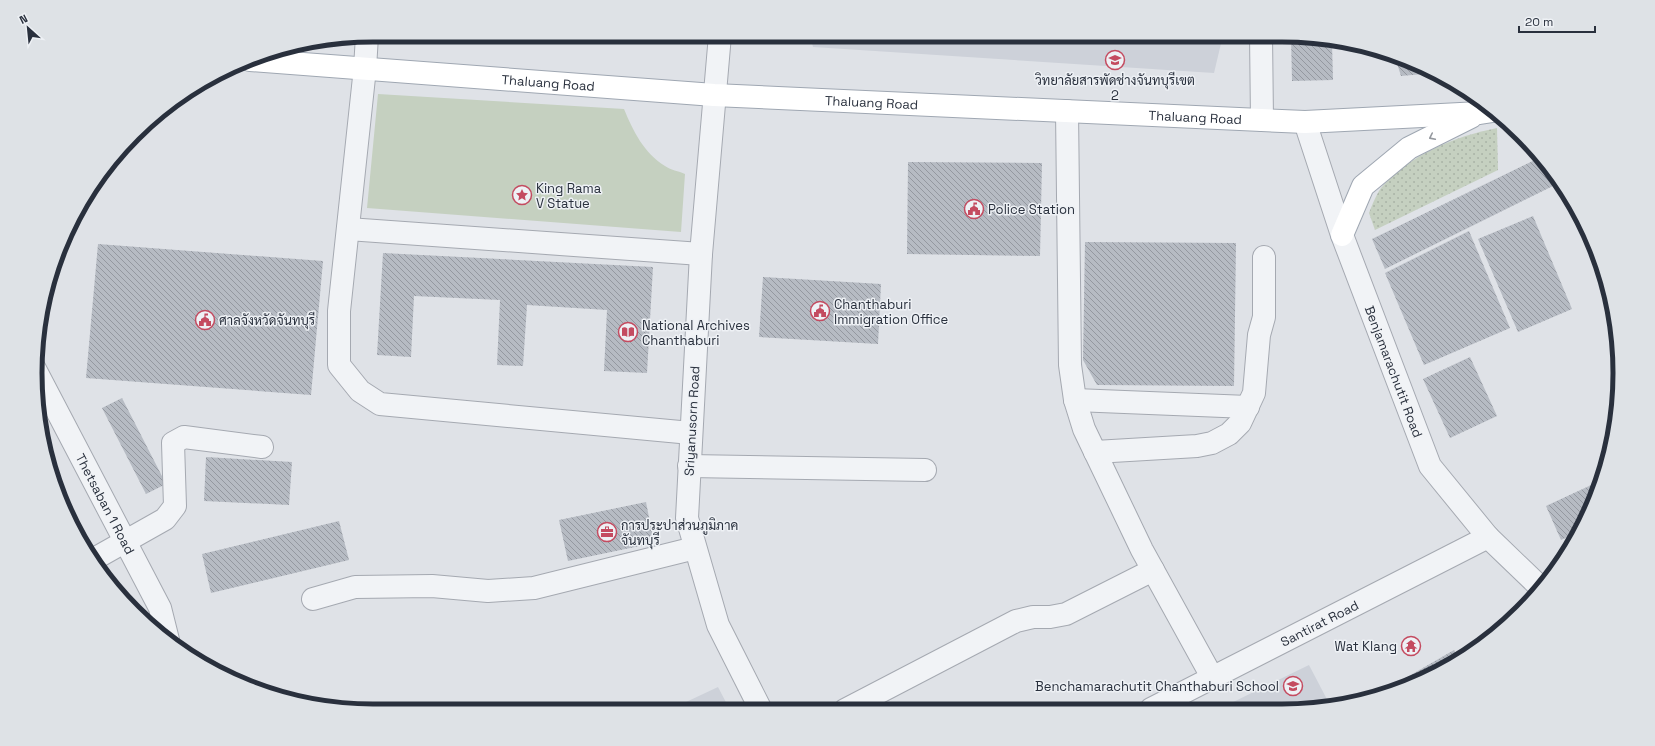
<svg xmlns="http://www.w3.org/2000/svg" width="1655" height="746" font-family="'Space Grotesk',Sarabun,sans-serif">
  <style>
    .built { fill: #cdd1d9 }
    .grass { fill: url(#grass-dots) }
    .garden { fill: #c5d0c0 }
    .building { fill: url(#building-back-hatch) }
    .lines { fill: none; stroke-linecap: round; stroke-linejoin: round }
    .minor-casing { stroke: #a5a9b1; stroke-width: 24 }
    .major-casing { stroke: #9fa7b2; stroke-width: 24 }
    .minor { stroke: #f1f3f6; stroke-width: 22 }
    .major { stroke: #fff; stroke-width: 22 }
    .oneway { stroke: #94989e }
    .labels { text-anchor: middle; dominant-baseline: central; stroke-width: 3; stroke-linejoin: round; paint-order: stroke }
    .poi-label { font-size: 13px; fill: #29303d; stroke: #eef1f5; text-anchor: start }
    .street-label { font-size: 13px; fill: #29303d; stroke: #eef1f5 }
    .rim { fill: none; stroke: #29303d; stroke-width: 5 }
  </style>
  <defs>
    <pattern id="grass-dots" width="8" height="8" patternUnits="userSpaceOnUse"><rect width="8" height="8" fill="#c5d0c0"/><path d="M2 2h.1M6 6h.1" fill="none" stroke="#a9b3a6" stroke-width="1.8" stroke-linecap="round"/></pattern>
    <pattern id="building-back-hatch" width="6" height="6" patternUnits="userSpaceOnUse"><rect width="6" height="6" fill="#b6bbc3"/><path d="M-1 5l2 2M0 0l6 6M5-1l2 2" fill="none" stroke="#9498a0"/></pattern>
  </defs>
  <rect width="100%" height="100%" fill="#dfe2e7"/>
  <g class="built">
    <path d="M810 35H1223L1214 73 813 47Z"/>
    <path d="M1309 665 1331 707 1221 708Z"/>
    <path d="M718 687 730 710H669Z"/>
  </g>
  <path class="grass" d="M1497 128 1498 170 1375 230 1369 213C1372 205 1376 195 1381 188 1409 155 1456 136 1497 128Z"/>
  <path class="garden" d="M378 94 624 109C633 131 644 153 665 166 670 170 679 171 685 174L681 232 367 208Z"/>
  <g class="building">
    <path d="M1291 36 1332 43 1333 80 1292 81Z"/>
    <path d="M1394 54 1413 63 1435 73 1401 76Z"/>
    <path d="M1541 157 1555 185 1385 269 1372 239Z"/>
    <path d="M908 162 1042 163 1040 256 907 254Z"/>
    <path d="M1533 216 1572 309 1518 332 1478 239Z"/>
    <path d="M1469 231 1510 328 1424 365 1385 273Z"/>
    <path d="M1085 242 1236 243 1234 386 1097 385 1083 360Z"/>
    <path d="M98 244 323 261 311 395 86 378Z"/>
    <path d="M383 253 653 267 647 373 604 371 607 310 527 305 523 366 497 365 500 300 414 296 411 357 377 355Z"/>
    <path d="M763 277 881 284 878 344 759 337Z"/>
    <path d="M1470 357 1497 416 1450 438 1423 379Z"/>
    <path d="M122 398 166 484 146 494 102 408Z"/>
    <path d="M206 457 292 462 289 505 204 501Z"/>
    <path d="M1602 480 1577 533 1561 540 1546 506Z"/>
    <path d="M646 502 654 543 568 561 559 520Z"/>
    <path d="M339 521 349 560 211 593 202 554Z"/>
    <path d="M1454 650 1458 658 1431 676 1383 691Z"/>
  </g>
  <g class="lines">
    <defs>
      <g id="minor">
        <path d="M720 35 701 254 687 518 718 625 761 710"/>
        <path d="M1261 35 1262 120"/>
        <path d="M367 36 365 68 339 311V365L360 391 380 404 691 433"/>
        <path d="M1067 111 1070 365 1075 400 1084 429 1142 550 1212 677"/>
        <path id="s1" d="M1305 122 1342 235 1430 466 1488 537 1540 587"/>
        <path d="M348 229 701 254"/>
        <path id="s2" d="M35 369 160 608 168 640"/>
        <path d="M1075 400 1248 407"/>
        <path d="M1095 452 1197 446 1212 443 1229 434 1240 423 1254 393 1259 335 1264 317V257"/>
        <path d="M689 466 925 470"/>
        <path d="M94 559 165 519 175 506 173 443 184 437 262 447"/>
        <path d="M313 599 355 587 432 586 488 591 534 588 695 548"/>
        <path id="s3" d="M1151 709 1488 537"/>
        <path d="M845 710 1016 621 1033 617H1050L1066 614 1153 570"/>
      </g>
      <g id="major">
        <path id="s4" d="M250 60 714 95 1305 122 1480 113 1493 111"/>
        <path d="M1342 235 1363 186 1409 148 1471 117"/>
      </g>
    </defs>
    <use href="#minor" class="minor-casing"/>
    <use href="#major" class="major-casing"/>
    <use href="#minor" class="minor"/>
    <use href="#major" class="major"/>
  </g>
  <defs><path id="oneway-chevron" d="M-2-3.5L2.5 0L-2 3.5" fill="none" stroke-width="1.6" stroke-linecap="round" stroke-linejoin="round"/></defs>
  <use class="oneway" href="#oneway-chevron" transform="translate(1432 137) rotate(154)"/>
  <defs>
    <symbol id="university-ring" viewBox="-11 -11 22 22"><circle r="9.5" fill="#eef1f5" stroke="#c44b60" stroke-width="1.5"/><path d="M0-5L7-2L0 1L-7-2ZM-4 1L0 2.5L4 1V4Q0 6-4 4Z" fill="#c44b60"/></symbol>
    <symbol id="sight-ring" viewBox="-11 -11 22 22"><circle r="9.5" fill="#eef1f5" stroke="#c44b60" stroke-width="1.5"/><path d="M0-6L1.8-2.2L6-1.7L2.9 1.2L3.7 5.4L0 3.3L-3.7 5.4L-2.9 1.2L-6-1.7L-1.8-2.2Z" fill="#c44b60"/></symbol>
    <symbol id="civic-ring" viewBox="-11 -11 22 22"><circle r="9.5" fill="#eef1f5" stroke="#c44b60" stroke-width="1.5"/><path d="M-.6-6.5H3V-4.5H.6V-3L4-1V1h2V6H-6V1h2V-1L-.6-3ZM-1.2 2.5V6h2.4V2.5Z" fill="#c44b60"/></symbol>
    <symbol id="library-ring" viewBox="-11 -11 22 22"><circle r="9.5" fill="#eef1f5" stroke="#c44b60" stroke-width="1.5"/><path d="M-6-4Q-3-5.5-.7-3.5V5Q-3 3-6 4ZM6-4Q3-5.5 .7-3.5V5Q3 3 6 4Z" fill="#c44b60"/></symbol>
    <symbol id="office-ring" viewBox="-11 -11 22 22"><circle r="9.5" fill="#eef1f5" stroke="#c44b60" stroke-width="1.5"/><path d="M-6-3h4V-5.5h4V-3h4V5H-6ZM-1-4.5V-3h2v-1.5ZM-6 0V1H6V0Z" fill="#c44b60"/></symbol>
    <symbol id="temple-ring" viewBox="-11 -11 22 22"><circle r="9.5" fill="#eef1f5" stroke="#c44b60" stroke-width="1.5"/><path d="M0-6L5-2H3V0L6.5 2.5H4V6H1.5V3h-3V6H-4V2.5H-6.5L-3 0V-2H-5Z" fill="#c44b60"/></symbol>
    <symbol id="school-ring" viewBox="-11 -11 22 22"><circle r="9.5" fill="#eef1f5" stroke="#c44b60" stroke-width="1.5"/><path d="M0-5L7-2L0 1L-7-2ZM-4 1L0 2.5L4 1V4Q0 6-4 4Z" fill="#c44b60"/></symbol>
  </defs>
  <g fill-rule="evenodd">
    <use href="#university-ring" x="1104" y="49" width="22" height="22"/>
    <use href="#sight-ring" x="511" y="184" width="22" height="22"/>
    <use href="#civic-ring" x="963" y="198" width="22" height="22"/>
    <use href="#civic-ring" x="809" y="300" width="22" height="22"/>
    <use href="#civic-ring" x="194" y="309" width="22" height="22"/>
    <use href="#library-ring" x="617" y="321" width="22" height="22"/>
    <use href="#office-ring" x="596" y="521" width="22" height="22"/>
    <use href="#temple-ring" x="1400" y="635" width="22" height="22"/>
    <use href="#school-ring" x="1282" y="675" width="22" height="22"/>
  </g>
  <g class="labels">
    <g class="poi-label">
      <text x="1115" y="80" text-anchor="middle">วิทยาลัยสารพัดช่างจันทบุรีเขต<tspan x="1115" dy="15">2</tspan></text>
      <text x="536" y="188">King Rama<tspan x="536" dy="15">V Statue</tspan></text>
      <text x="988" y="209">Police Station</text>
      <text x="834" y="304">Chanthaburi<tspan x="834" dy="15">Immigration Office</tspan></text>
      <text x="219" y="320">ศาลจังหวัดจันทบุรี</text>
      <text x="642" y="325">National Archives<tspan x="642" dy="15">Chanthaburi</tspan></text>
      <text x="621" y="525">การประปาส่วนภูมิภาค<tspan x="621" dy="15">จันทบุรี</tspan></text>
      <text x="1397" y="646" text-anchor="end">Wat Klang</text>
      <text x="1279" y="686" text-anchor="end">Benchamarachutit Chanthaburi School</text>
    </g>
    <g class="street-label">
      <text stroke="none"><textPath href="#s4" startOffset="299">Thaluang Road</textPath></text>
      <text stroke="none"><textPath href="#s4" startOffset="623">Thaluang Road</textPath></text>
      <text stroke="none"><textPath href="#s4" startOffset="947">Thaluang Road</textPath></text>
      <text stroke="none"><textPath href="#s1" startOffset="265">Benjamarachutit Road</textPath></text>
      <text transform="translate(692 421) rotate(-87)">Sriyanusorn Road</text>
      <text stroke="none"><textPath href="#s2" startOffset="152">Thetsaban 1 Road</textPath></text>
      <text stroke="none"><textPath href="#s3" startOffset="189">Santirat Road</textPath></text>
    </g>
  </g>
  <path d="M0 0H1655V746H0ZM373 42H1282A331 331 0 0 1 1613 373V373A331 331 0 0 1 1282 704H373A331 331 0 0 1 42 373V373A331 331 0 0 1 373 42Z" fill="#dee2e6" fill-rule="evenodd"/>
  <path class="rim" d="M373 42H1282A331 331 0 0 1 1613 373V373A331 331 0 0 1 1282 704H373A331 331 0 0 1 42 373V373A331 331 0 0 1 373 42Z"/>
  <g transform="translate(28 28) rotate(333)" stroke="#eef1f5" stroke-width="3" paint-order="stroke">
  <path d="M0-3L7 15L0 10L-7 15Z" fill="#29303d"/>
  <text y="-6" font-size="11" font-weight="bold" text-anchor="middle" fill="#29303d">N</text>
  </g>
  <path d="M1519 26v6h76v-6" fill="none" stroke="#29303d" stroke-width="2"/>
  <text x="1525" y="26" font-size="12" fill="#29303d" stroke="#eef1f5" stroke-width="3" paint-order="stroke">20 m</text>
</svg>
